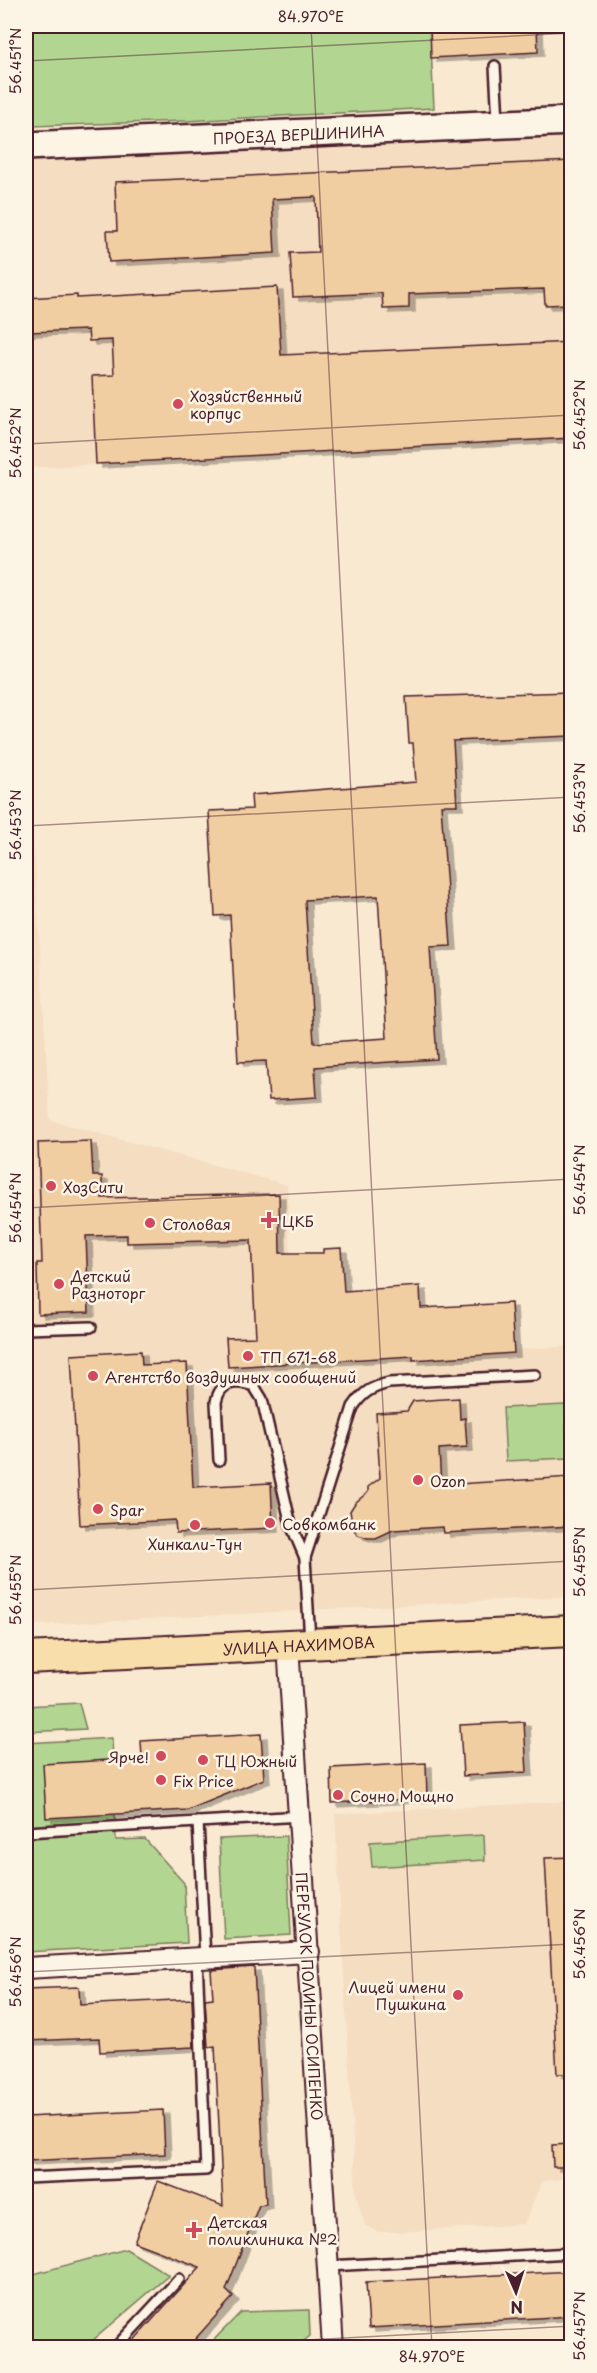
<svg xmlns="http://www.w3.org/2000/svg" width="597" height="2373" font-family="'Playpen Sans',sans-serif">
  <style>
    .built { fill: #f4ddc0 }
    .green { fill: #b2d691; stroke: #7e7a5e; stroke-width: 1.5 }
    .building { fill: #f1cea2; stroke: #4a1f2b; stroke-width: 1.5; fill-rule: evenodd; filter: url(#shadow) }
    .lines { fill: none; stroke-linecap: round; stroke-linejoin: round }
    .lane-casing { stroke: #4a1f2b; stroke-width: 14 }
    .street-casing { stroke: #4a1f2b; stroke-width: 24 }
    .secondary-casing { stroke: #4a1f2b; stroke-width: 32 }
    .primary-casing { stroke: #4a1f2b; stroke-width: 34 }
    .lane { stroke: #fcf5e5; stroke-width: 9 }
    .street { stroke: #fcf5e5; stroke-width: 20 }
    .secondary { stroke: #fcf5e5; stroke-width: 27 }
    .primary { stroke: #f8deab; stroke-width: 30 }
    .ticks { fill: none; stroke: #4a1f2b; stroke-width: 1.5; stroke-opacity: 0.45 }
    .poi-dot { fill: #d1495b; stroke: #fcf5e5; stroke-width: 2 }
    .labels { text-anchor: middle; dominant-baseline: central; stroke-width: 5; stroke-linejoin: round; paint-order: stroke }
    .street-label { font-size: 15px; fill: #4a1f2b; stroke: #fcf5e5 }
    .poi-label { font-size: 15px; fill: #4a1f2b; stroke: #fcf5e5; text-anchor: start }
    .neatline { fill: none; stroke: #4a1f2b; stroke-width: 2 }
    .ticks-label { font-size: 15px; text-anchor: middle; fill: #4a1f2b }
  </style>
  <defs>
    <filter id="shadow"><feDropShadow dx="6" dy="4" stdDeviation="0" flood-color="#0004"/></filter>
  </defs>
  <rect width="100%" height="100%" fill="#f9e9d1"/>
  <filter id="ink" filterUnits="userSpaceOnUse"><feTurbulence type="fractalNoise" baseFrequency=".0167" numOctaves="2"/><feDisplacementMap in="SourceGraphic" scale="12" xChannelSelector="R" yChannelSelector="G"/><feConvolveMatrix kernelMatrix="1 2 1 2 8 2 1 2 1" color-interpolation-filters="sRGB"/></filter>
  <g filter="url(#ink)">
    <g class="built">
      <path d="M571 131V440L26 468V162Z"/>
      <path d="M26 713 50 1120 287 1185 296 1363 413 1356 414 1360 514 1354V1350L571 1346V1596L37 1625 26 1622Z"/>
      <path d="M571 1801V2178L542 2181 524 2224 397 2232H378L365 2225 356 2195 335 1814Z"/>
    </g>
    <g class="green">
      <path d="M26 26H430L434 108 185 121 32 126 29 78H26Z"/>
      <path d="M565 1405 568 1458 506 1461 503 1408Z"/>
      <path d="M79 1703 86 1729 26 1732V1706Z"/>
      <path d="M112 1738 116 1840 145 1839 184 1883 187 1943 26 1952V1743Z"/>
      <path d="M484 1835 485 1860 372 1867 370 1842Z"/>
      <path d="M286 1836 291 1935 224 1939 219 1839Z"/>
      <path d="M126 2249 169 2275 85 2347H26V2276Z"/>
      <path d="M309 2310 310 2336 296 2347H207L241 2312Z"/>
    </g>
    <g class="building">
      <path d="M430 26H537L538 52 431 58Z"/>
      <path d="M572 161V304L545 305 544 289 409 294V308L383 309 382 293 293 297 290 253 318 252 316 197 272 199 275 253 109 262 107 231H117L115 182Z"/>
      <path d="M277 287 281 355 572 342V438L96 464 92 376 114 375 112 340 89 341 88 330 27 332 26 298 77 295V298Z"/>
      <path d="M572 692V736L453 741 457 805H441L451 946 430 947 437 1059 315 1067 317 1097 269 1100 266 1061 238 1062 230 915 215 916 209 811 252 809 251 795 416 782 413 743H409L406 697ZM378 896 387 1038 314 1043 305 900Z"/>
      <path d="M91 1141 93 1176H102V1198L279 1194 280 1253H323V1249L341 1248 344 1291 420 1286 421 1308 511 1303 514 1353 413 1360V1356L228 1367 226 1338 256 1337 251 1240 127 1243V1235L86 1236 89 1312 38 1314 37 1263H42L38 1143Z"/>
      <path d="M141 1351 142 1365 187 1363 193 1487 271 1483 273 1528 176 1533 175 1520 80 1525 71 1355Z"/>
      <path d="M459 1398 460 1419 465 1418 467 1447 439 1449 441 1485 572 1477V1526L444 1533 443 1527 393 1530 376 1538H368L358 1535 353 1528 350 1511 355 1503 368 1492V1487L380 1478 376 1413 407 1411 413 1401Z"/>
      <path d="M524 1722 527 1772 463 1776 460 1725Z"/>
      <path d="M261 1734 264 1779 188 1810 46 1818 43 1764 142 1758 141 1741Z"/>
      <path d="M426 1763 427 1798 332 1803 331 1768Z"/>
      <path d="M572 1857V2074H557L545 1858Z"/>
      <path d="M254 1967 266 2204 259 2205 226 2290 233 2297 187 2348H127L200 2267 134 2242 158 2181 223 2206 215 2046 208 2047 205 1999 213 1998 211 1970Z"/>
      <path d="M79 1987 80 2005 192 1999 194 2047 100 2052 99 2038 28 2041 26 1989Z"/>
      <path d="M163 2110 165 2154 26 2161V2117Z"/>
      <path d="M572 2144V2167H553L552 2145Z"/>
      <path d="M572 2271V2316L369 2328 366 2282Z"/>
    </g>
    <g class="lines">
      <defs>
        <g id="lane">
          <path d="M495 66 498 121"/>
          <path d="M26 1329 91 1327"/>
          <path d="M219 1460 216 1402C220 1381 236 1380 254 1386L262 1399 291 1525 305 1558 310 1641"/>
          <path d="M305 1558 353 1407C363 1392 372 1387 389 1383L535 1375"/>
          <path d="M198 1822 205 1958"/>
          <path d="M26 1832 301 1816"/>
          <path d="M26 2178 206 2170 197 1958"/>
          <path d="M328 2266 572 2253"/>
          <path d="M115 2348 179 2279"/>
        </g>
        <g id="street">
          <path id="s1" d="M288 1645 333 2348"/>
          <path d="M26 1968 309 1952"/>
        </g>
        <g id="secondary">
          <path id="s2" d="M26 146 572 121"/>
        </g>
        <g id="primary">
          <path id="s3" d="M26 1658 572 1631"/>
        </g>
      </defs>
      <use href="#lane" class="lane-casing"/>
      <use href="#street" class="street-casing"/>
      <use href="#secondary" class="secondary-casing"/>
      <use href="#primary" class="primary-casing"/>
      <use href="#lane" class="lane"/>
      <use href="#street" class="street"/>
      <use href="#secondary" class="secondary"/>
      <use href="#primary" class="primary"/>
    </g>
  </g>
  <path class="ticks" d="M311 26 432 2348M26 61 572 33M26 444 572 415M26 826 572 797M26 1208 572 1179M26 1590 572 1561M26 1972 572 1944M157 2348 572 2326"/>
  <g class="poi-dot">
    <circle cx="178" cy="404" r="6"/>
    <circle cx="51" cy="1186" r="6"/>
    <path d="M266 1211h6v6h6v6h-6v6h-6v-6h-6v-6h6z"/>
    <circle cx="150" cy="1223" r="6"/>
    <circle cx="59" cy="1284" r="6"/>
    <circle cx="248" cy="1356" r="6"/>
    <circle cx="93" cy="1376" r="6"/>
    <circle cx="418" cy="1480" r="6"/>
    <circle cx="98" cy="1509" r="6"/>
    <circle cx="270" cy="1523" r="6"/>
    <circle cx="195" cy="1525" r="6"/>
    <circle cx="161" cy="1756" r="6"/>
    <circle cx="203" cy="1760" r="6"/>
    <circle cx="161" cy="1780" r="6"/>
    <circle cx="338" cy="1795" r="6"/>
    <circle cx="458" cy="1995" r="6"/>
    <path d="M191 2221h6v6h6v6h-6v6h-6v-6h-6v-6h6z"/>
  </g>
  <g class="labels">
    <g class="street-label">
      <text stroke="none"><textPath href="#s2" startOffset="273">ПРОЕЗД ВЕРШИНИНА</textPath></text>
      <text stroke="none"><textPath href="#s3" startOffset="273">УЛИЦА НАХИМОВА</textPath></text>
      <text stroke="none"><textPath href="#s1" startOffset="352">ПЕРЕУЛОК ПОЛИНЫ ОСИПЕНКО</textPath></text>
    </g>
    <g class="poi-label">
      <text x="190" y="395">Хозяйственный<tspan x="190" dy="17">корпус</tspan></text>
      <text x="63" y="1186">ХозСити</text>
      <text x="282" y="1220">ЦКБ</text>
      <text x="162" y="1223">Столовая</text>
      <text x="71" y="1275">Детский<tspan x="71" dy="17">Разноторг</tspan></text>
      <text x="260" y="1356">ТП 671-68</text>
      <text x="105" y="1376">Агентство воздушных сообщений</text>
      <text x="430" y="1480">Ozon</text>
      <text x="110" y="1509">Spar</text>
      <text x="282" y="1523">Совкомбанк</text>
      <text x="195" y="1543" text-anchor="middle">Хинкали-Тун</text>
      <text x="149" y="1756" text-anchor="end">Ярче!</text>
      <text x="215" y="1760">ТЦ Южный</text>
      <text x="173" y="1780">Fix Price</text>
      <text x="350" y="1795">Сочно Мощно</text>
      <text x="446" y="1986" text-anchor="end">Лицей имени<tspan x="446" dy="17">Пушкина</tspan></text>
      <text x="208" y="2221">Детская<tspan x="208" dy="17">поликлиника №2</tspan></text>
    </g>
  </g>
  <rect width="597" height="2373" fill="none" stroke="#fcf5e5" stroke-width="66"/>
  <g transform="translate(516 2292) rotate(177)" stroke="#fcf5e5" stroke-width="4.5" paint-order="stroke">
  <path d="M0-4.5L10 22L0 15L-10 22Z" fill="#4a1f2b"/>
  <text y="-9" font-size="16" font-weight="bold" text-anchor="middle" fill="#4a1f2b">N</text>
  </g>
  <rect x="33" y="33" width="531" height="2307" class="neatline"/>
  <g class="ticks-label">
    <text x="311" y="22">84.970°E</text>
    <text transform="translate(16 61) rotate(-90)" y="5">56.451°N</text>
    <text transform="translate(580 415) rotate(-90)" y="5">56.452°N</text>
    <text transform="translate(16 443) rotate(-90)" y="5">56.452°N</text>
    <text transform="translate(580 798) rotate(-90)" y="5">56.453°N</text>
    <text transform="translate(16 825) rotate(-90)" y="5">56.453°N</text>
    <text transform="translate(580 1180) rotate(-90)" y="5">56.454°N</text>
    <text transform="translate(16 1208) rotate(-90)" y="5">56.454°N</text>
    <text transform="translate(580 1562) rotate(-90)" y="5">56.455°N</text>
    <text transform="translate(16 1590) rotate(-90)" y="5">56.455°N</text>
    <text transform="translate(580 1944) rotate(-90)" y="5">56.456°N</text>
    <text transform="translate(16 1972) rotate(-90)" y="5">56.456°N</text>
    <text transform="translate(580 2326) rotate(-90)" y="5">56.457°N</text>
    <text x="432" y="2362">84.970°E</text>
  </g>
</svg>
